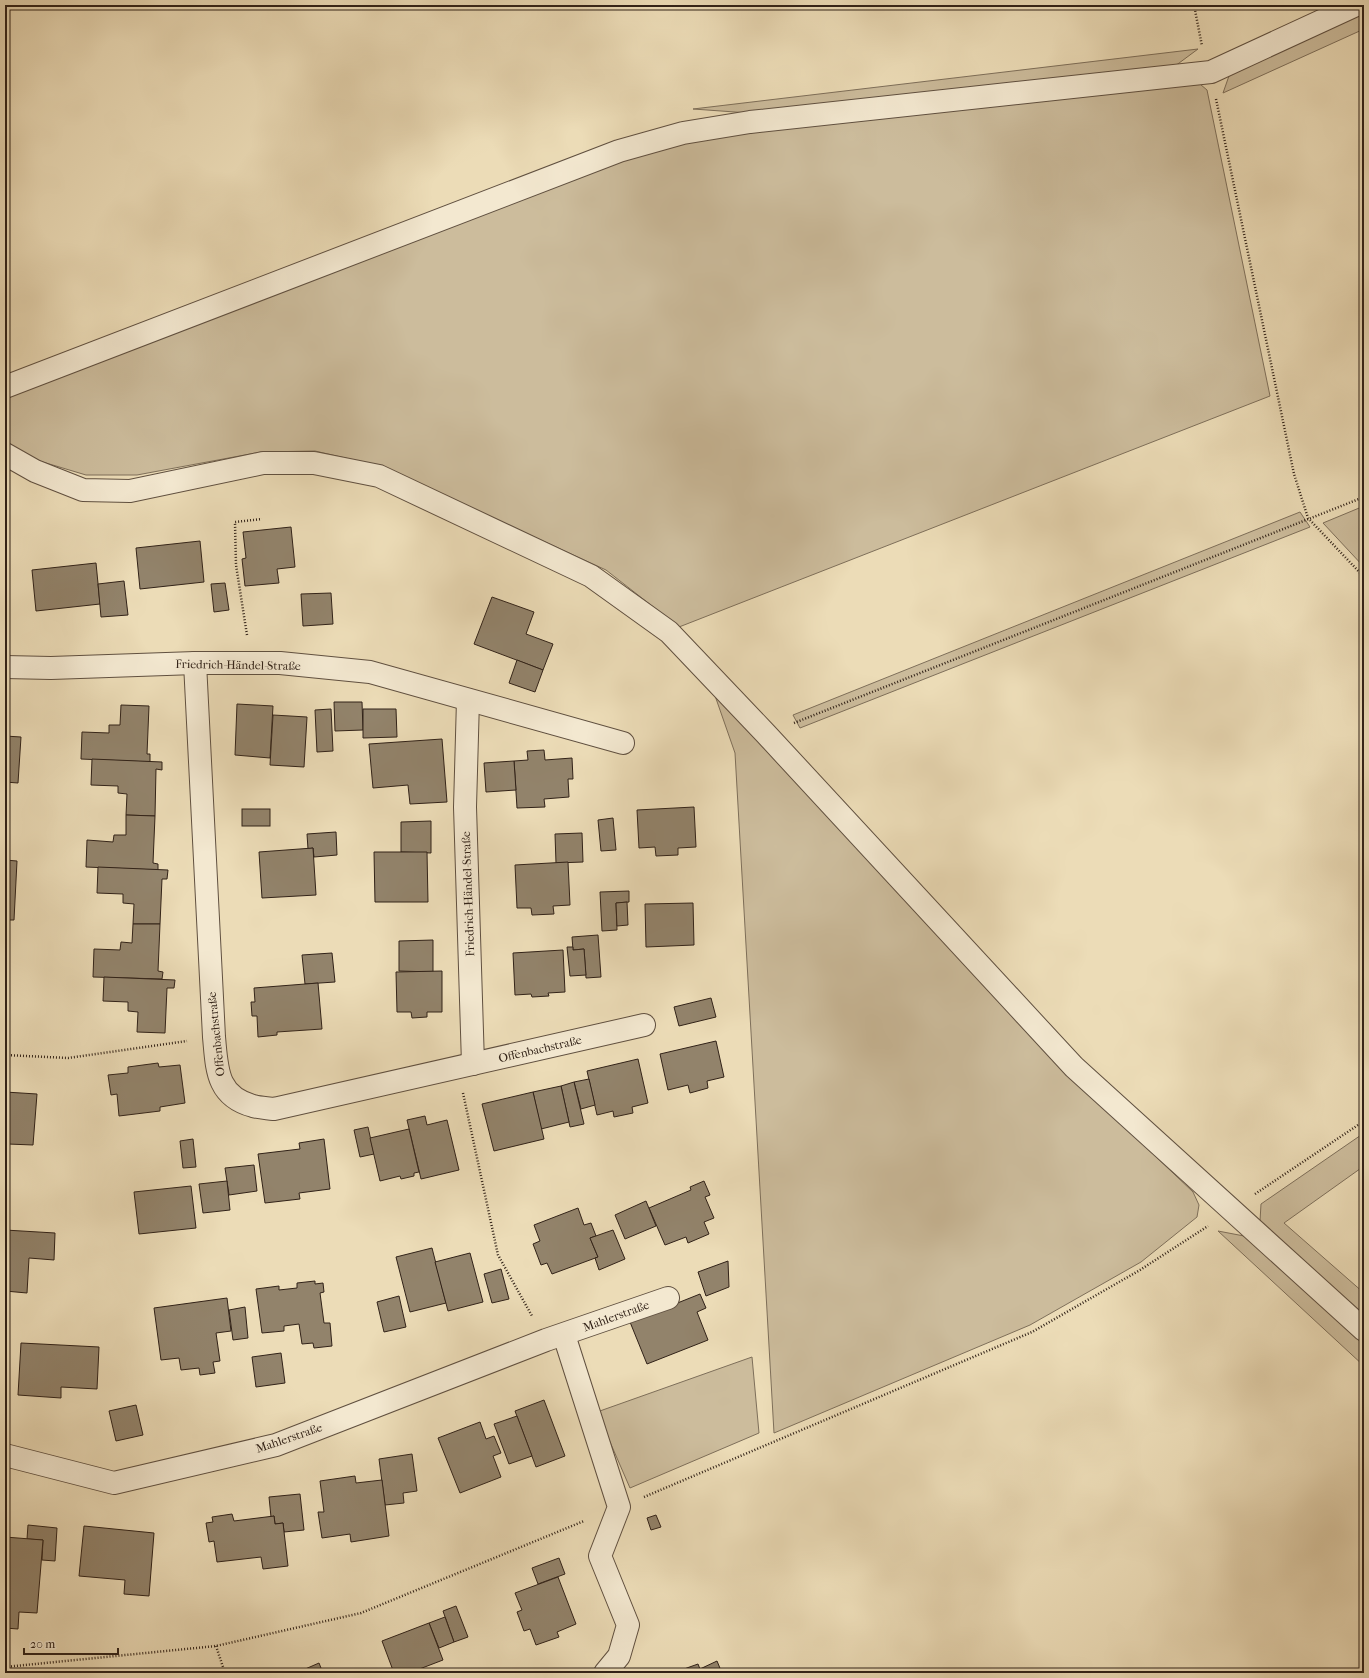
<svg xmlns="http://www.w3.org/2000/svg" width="1369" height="1678" font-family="'IM FELL French Canon',serif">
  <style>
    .green { fill: #ccbc9c; stroke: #7e6f5a }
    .building { fill: #92836b; stroke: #312218 }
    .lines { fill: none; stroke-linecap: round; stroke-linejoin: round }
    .minor-casing { stroke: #605040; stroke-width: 24 }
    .path { stroke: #312218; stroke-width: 2.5; stroke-dasharray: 1 2; stroke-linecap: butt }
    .minor { stroke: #f3e8d0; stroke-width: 22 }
    .labels { text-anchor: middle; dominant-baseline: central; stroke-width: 4; stroke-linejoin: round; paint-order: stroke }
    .street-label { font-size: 12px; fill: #312218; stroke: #f3e8d0 }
  </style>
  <rect width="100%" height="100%" fill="#ecdcb7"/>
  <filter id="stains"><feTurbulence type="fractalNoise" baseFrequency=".005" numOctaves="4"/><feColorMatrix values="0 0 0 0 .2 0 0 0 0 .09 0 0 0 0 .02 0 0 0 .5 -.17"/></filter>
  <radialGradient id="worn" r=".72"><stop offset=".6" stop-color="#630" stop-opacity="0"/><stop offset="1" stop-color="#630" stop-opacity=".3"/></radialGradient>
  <g class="green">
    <path d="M1364 11V29L1223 93 1230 73Z"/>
    <path d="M1198 49 1171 69 749 113 693 109Z"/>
    <path d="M1194 79 1207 90 1270 396 679 627 606 570 380 466 315 451 261 452 137 475H86L36 460 5 443V394L621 157 683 141Z"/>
    <path d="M1364 506V567L1323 523Z"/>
    <path d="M1300 512 1310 527 800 728 793 715Z"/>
    <path d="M713 690 1071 1076 1193 1192 1199 1205 1197 1217 1141 1262 1030 1325 774 1433 735 753Z"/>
    <path d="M1364 1133V1166L1284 1223 1364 1293V1316L1260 1221 1261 1204Z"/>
    <path d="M1218 1231 1244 1236 1364 1344V1366Z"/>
    <path d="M752 1357 759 1433 630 1488 597 1412Z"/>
  </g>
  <g class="building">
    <path d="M291 527 295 567 277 569 279 583 245 586 242 559 246 558 243 532Z"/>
    <path d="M200 541 204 582 140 589 136 548Z"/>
    <path d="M96 563 100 604 36 611 32 570Z"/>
    <path d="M124 581 128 615 101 617 98 584Z"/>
    <path d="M225 583 229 610 214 612 211 584Z"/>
    <path d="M331 593 333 624 303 626 301 594Z"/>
    <path d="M492 597 534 612 526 634 553 644 543 670 474 644Z"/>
    <path d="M517 660 543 670 535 692 509 683Z"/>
    <path d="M334 702H362L363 730 335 731Z"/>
    <path d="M237 704 273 706 270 758 235 755Z"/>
    <path d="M121 705 149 706 147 754H150V762L81 759 82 732 109 733V725H120Z"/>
    <path d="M331 709 333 751 317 752 315 710Z"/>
    <path d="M363 709H396L397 737 363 738Z"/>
    <path d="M273 715 307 717 304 767 270 765Z"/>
    <path d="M5 736 21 737 18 783 5 782Z"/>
    <path d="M442 739 447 802 410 804 408 785 373 788 369 744Z"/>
    <path d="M544 750 545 760 572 758 573 779H568L569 797 544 799 545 807 517 808 514 761 528 760 527 751Z"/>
    <path d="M92 759 162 762V770L156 769 155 816 126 815 127 794 118 793V786L91 785Z"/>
    <path d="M514 761 516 790 486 792 484 763Z"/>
    <path d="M694 807 696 847 678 848V855L656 856 655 847 639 848 637 810Z"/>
    <rect x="242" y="809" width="28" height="17"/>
    <path d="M126 815 155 816 153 863 158 864V870L86 867 87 840 113 842 114 835H126Z"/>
    <path d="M613 818 616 850 601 851 598 820Z"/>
    <path d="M431 821V853L401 852V822Z"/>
    <path d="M336 832 337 855 314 857 313 848 308 849 307 834Z"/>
    <path d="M582 833 583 862 556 863 555 834Z"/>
    <path d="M313 848 316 895 262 898 259 852Z"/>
    <path d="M374 852H427L428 902H375Z"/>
    <path d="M5 860 17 861 14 920H5Z"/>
    <path d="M568 862 570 905 553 906 554 914 532 915 531 908H517L515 865Z"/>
    <path d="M98 867 168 870 167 879H162L160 924H133L134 904 123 903V894L97 893Z"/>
    <path d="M629 891V902L616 903 617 930 602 931 600 892Z"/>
    <path d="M627 902 628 925 617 926 616 903Z"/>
    <path d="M693 903 694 945 646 947 645 904Z"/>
    <path d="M133 924H160L158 971 163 972 162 979 93 977 94 949 120 950 121 942 132 943Z"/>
    <path d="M598 935 601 977 586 978 584 949 573 950 572 937Z"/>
    <path d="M433 940V972L399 971V941Z"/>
    <path d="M567 947H573V950L584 949 586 975 570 976Z"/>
    <path d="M563 950 565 992 548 993 549 996 532 997 531 994 515 995 513 953Z"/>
    <path d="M332 953 335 982 305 984 302 955Z"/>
    <path d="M442 971V1012H427V1017L412 1018 411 1012H397L396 972Z"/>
    <path d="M104 977 175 980 174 988H167L165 1033 137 1032 138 1012 128 1011V1002L103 1001Z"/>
    <path d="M318 983 322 1029 277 1032V1035L258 1037 257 1016H252L251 1002H255L254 988Z"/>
    <path d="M711 998 716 1017 679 1026 674 1007Z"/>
    <path d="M716 1041 724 1077 707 1081 708 1088 690 1093 688 1085 668 1090 660 1054Z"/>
    <path d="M638 1059 648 1103 632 1107 633 1113 614 1117 613 1111 597 1115 587 1071Z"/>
    <path d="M158 1063 159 1067 180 1065 185 1103 160 1107V1111L119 1116 117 1094 111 1095 108 1075 128 1073V1067Z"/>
    <path d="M589 1079 595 1105 581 1109 574 1082Z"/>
    <path d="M574 1082 584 1124 570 1127 561 1086Z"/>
    <path d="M561 1086 569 1122 541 1129 533 1092Z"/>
    <path d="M5 1092 37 1094 33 1145 8 1144 9 1133H5Z"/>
    <path d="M533 1092 544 1139 494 1151 482 1104Z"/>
    <path d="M425 1116 427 1125 447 1120 459 1170 421 1179 407 1120Z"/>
    <path d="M368 1127 374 1154 360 1157 354 1130Z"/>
    <path d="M409 1129 419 1172 414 1173V1176L401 1179 400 1176 380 1181 370 1138Z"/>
    <path d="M193 1139 196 1167 183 1168 180 1141Z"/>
    <path d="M324 1139 330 1189 299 1193 300 1199 265 1203 258 1154 300 1149 299 1143Z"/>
    <path d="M254 1165 257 1191 229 1195 225 1168Z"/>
    <path d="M227 1181 230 1210 203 1213 199 1184Z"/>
    <path d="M704 1181 710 1195 705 1197 714 1218 704 1222 709 1234 688 1243 686 1237 665 1245 649 1208 691 1190 690 1187Z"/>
    <path d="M191 1186 196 1228 139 1234 134 1192Z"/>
    <path d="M646 1201 656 1226 625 1239 615 1215Z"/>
    <path d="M578 1208 584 1225 591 1223 596 1236 590 1238 598 1257 552 1274 547 1263 541 1265 533 1244 540 1241 534 1225Z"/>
    <path d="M5 1230 55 1233 54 1260 29 1258 27 1293 5 1291Z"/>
    <path d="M613 1230 625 1259 599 1270 595 1258 598 1257 590 1238Z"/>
    <path d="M432 1248 446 1303 410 1312 396 1257Z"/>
    <path d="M470 1253 483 1302 448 1311 435 1262Z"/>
    <path d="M728 1261 729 1287 706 1296 698 1272Z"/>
    <path d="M501 1269 509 1299 492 1303 484 1274Z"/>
    <path d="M315 1281V1284L323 1283 324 1292 320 1293 324 1323H330L332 1346 314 1348 313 1343 302 1344 299 1324 284 1326V1331L262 1333 256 1289 279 1286V1290L297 1288V1283Z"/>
    <path d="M700 1294 706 1308 697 1312 708 1340 647 1364 630 1322Z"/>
    <path d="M399 1296 406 1327 384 1332 377 1302Z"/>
    <path d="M227 1298 231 1331 216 1333 220 1361 213 1362 215 1373 200 1375 199 1368 181 1370 179 1358 161 1360 154 1308Z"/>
    <path d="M245 1307 248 1338 233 1340 229 1310Z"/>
    <path d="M21 1343 99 1347 97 1389 61 1387V1398L18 1395Z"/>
    <path d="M281 1353 285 1383 256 1387 252 1357Z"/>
    <path d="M544 1400 565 1456 536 1467 515 1411Z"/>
    <path d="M136 1405 143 1435 116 1441 109 1411Z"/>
    <path d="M517 1416 532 1456 509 1464 494 1424Z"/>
    <path d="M480 1422 486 1439 494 1436 501 1453 493 1456 501 1477 460 1493 438 1438Z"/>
    <path d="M412 1454 417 1491 403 1493 404 1503 385 1505 379 1459Z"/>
    <path d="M355 1476 356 1483 382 1480 389 1536 351 1542 350 1534 322 1538 318 1512H324L320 1481Z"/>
    <path d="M300 1494 304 1530 284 1532 283 1523 275 1524 274 1516 271 1517 269 1497Z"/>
    <path d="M232 1514 234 1521 274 1516 275 1524 283 1523 288 1566 263 1569 261 1557 217 1562 214 1541 209 1542 206 1523 213 1522 212 1517Z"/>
    <path d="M656 1515 661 1527 651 1530 647 1518Z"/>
    <path d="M28 1525 57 1528 55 1561 42 1560 43 1540 27 1539Z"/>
    <path d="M84 1526 154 1533 149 1596 124 1594 125 1580 79 1576Z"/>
    <path d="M5 1537 43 1540 37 1613 19 1612 18 1629 5 1628Z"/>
    <path d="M559 1558 565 1574 538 1584 532 1568Z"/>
    <path d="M558 1577 576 1624 557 1632 559 1637 536 1645 530 1629 524 1631 517 1612 522 1610 515 1593Z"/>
    <path d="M456 1606 468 1637 454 1642 443 1611Z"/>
    <path d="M445 1617 454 1642 439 1648 429 1623Z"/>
    <path d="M429 1623 443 1660 409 1673H394L382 1641Z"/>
    <path d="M717 1661 722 1673H686L684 1669 698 1664 700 1669Z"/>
    <path d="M319 1663 323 1673H296Z"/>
  </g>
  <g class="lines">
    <defs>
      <g id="minor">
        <path d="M5 387 619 151 683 133 750 122 1211 72 1356 5"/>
        <path d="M5 454 35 471 83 490 130 491 263 463H314L379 476 591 576 669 632 766 734 1074 1067 1364 1330"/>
        <path d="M195 663 214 1037C217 1068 216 1096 253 1106 259 1108 267 1108 274 1109L644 1025"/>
        <path d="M5 667 51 668 195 663H280L370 672 623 743"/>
        <path d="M468 700 465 807 473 1064"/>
        <path d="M564 1335 619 1507 600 1556 628 1625 619 1656 605 1673"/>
        <path d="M5 1455 114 1483 276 1445 546 1340 668 1298"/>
      </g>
    </defs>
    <use href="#minor" class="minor-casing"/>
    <g class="path">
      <path d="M1194 5 1202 46"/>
      <path d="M1216 99 1294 474 1308 518 1364 577"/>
      <path d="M247 635 236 565 235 522 262 519"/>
      <path d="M794 723 1364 497"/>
      <path d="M5 1055 68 1058 187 1041"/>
      <path d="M463 1093 498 1255 532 1316"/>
      <path d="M1255 1194 1364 1121"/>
      <path d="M644 1497 1032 1332 1140 1270 1208 1226"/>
      <path d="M216 1646 225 1673"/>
      <path d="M5 1667 216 1646 361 1613 584 1521"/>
    </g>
    <use href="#minor" class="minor"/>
  </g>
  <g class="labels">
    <g class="street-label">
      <text transform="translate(238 665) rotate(1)">Friedrich-Händel-Straße</text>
      <text transform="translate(468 894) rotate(-92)">Friedrich-Händel-Straße</text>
      <text transform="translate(216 1034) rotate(-96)">Offenbachstraße</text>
      <text transform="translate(540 1049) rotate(-13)">Offenbachstraße</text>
      <text transform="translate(616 1316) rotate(-20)">Mahlerstraße</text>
      <text transform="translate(289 1438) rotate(-19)">Mahlerstraße</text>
    </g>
  </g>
  <rect width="1369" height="1678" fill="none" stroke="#ecdcb7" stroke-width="20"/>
  <rect x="6" y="6" width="1357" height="1666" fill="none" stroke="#312218" stroke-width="2"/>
  <rect x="10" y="10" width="1349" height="1658" fill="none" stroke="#312218"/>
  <path d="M24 1648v6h94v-6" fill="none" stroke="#312218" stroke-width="2"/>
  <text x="30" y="1648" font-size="12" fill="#312218" stroke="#f3e8d0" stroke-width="3" paint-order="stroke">20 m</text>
  <rect width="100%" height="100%" filter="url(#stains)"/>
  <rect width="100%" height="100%" fill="url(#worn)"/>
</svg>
